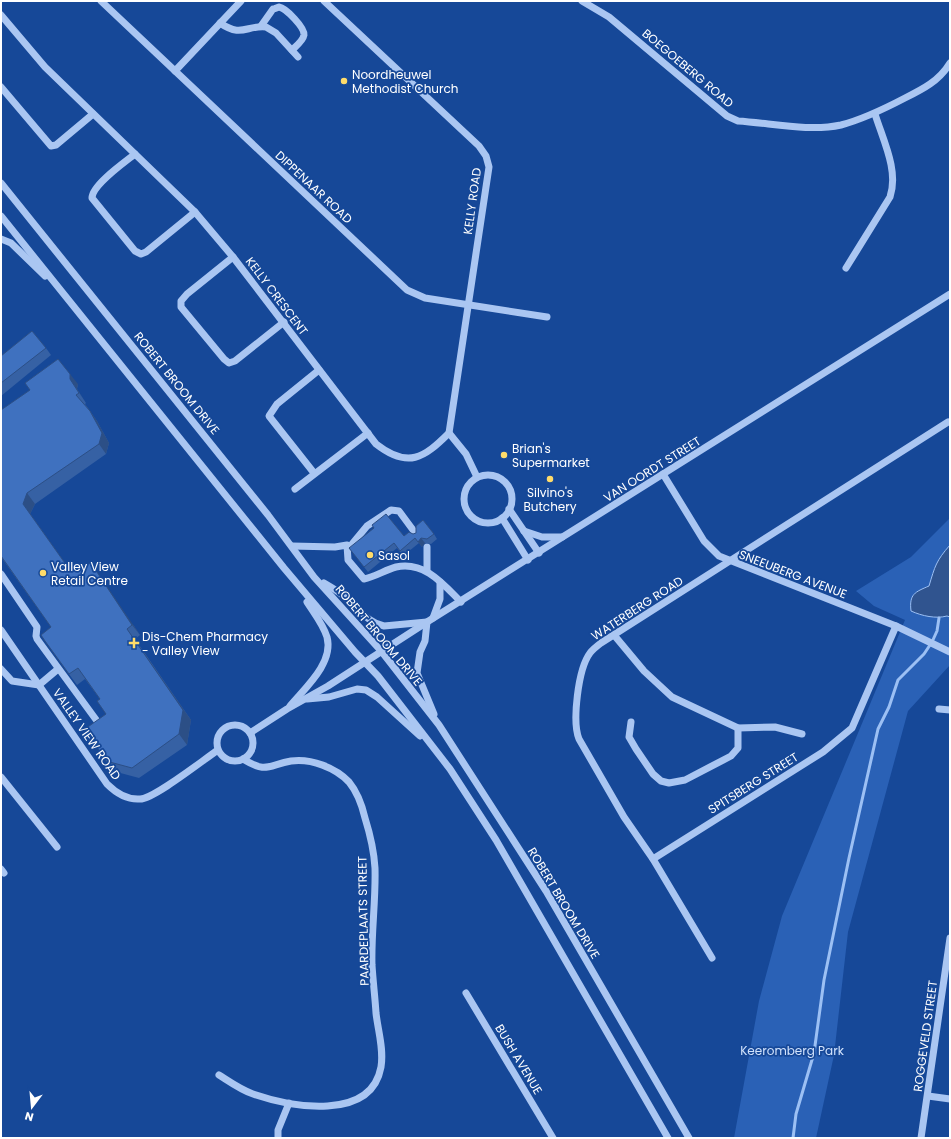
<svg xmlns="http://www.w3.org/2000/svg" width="951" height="1139" font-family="Poppins,sans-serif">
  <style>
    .green { fill: #2a61b6 }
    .water { fill: #30548f; stroke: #9cc0f4 }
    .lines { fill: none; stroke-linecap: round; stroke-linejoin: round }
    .stream { stroke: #9cc0f4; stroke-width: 3 }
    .minor { stroke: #aac6f2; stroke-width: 7 }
    .wall { fill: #3661a4 }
    .shaded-wall { fill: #2c4f86 }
    .building { fill: #3f71bf; stroke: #2c4f86 }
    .poi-dot { fill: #ffdc6a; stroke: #164898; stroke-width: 1.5 }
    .labels { text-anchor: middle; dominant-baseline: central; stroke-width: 3.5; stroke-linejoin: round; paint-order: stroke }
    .street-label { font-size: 12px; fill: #fff; stroke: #164898 }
    .poi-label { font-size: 12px; fill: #fff; stroke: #164898; text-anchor: start }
    .park-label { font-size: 12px; fill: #d1e2fc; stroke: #164898 }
  </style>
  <rect width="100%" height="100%" fill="#164898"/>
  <path class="green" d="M950 518V665L908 711 848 932 834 1055 816 1138H734L759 1001 782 916 905 620 874 606 856 591 911 557Z"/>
  <path class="water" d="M950 545V617L947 616C936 619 922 616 911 611 909 594 915 592 929 586 935 566 936 561 950 545Z"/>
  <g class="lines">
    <path class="stream" d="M793 1138 796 1114 814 1053 824 980 849 858 878 729 889 707 898 680 924 654 932 642 937 631 939 618"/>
    <g class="minor">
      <path d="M101 1 407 290 425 298 547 317"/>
      <path d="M582 1 609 17 727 116 738 121C771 123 809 132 841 125 864 119 884 109 905 98 923 89 939 81 950 63"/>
      <path d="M1 15 45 67 195 212 233 257 376 444C408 469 424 458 449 433L489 167 486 156 479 146 324 1"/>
      <path d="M220 23C242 38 246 25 266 27L276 33 298 57"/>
      <path d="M261 26 273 9C274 9 279 7 279 7 286 8 305 28 304 35 303 41 296 46 292 50"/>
      <path d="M175 71 241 1"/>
      <path d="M1 87 51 146 56 145 93 114"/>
      <path d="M135 154C125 162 92 185 92 198L135 251 141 254 146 252 195 212"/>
      <path d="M1 183 268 515 314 577 382 652 439 725 546 891 689 1138"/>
      <path d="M1 216 284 568 355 652 378 676 450 769 496 840 668 1138"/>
      <path d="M1 239 11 243 45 276"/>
      <path d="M233 257 187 294 181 301V307L224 359 229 363 235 361 284 322"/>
      <path d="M846 268 890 197C899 171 883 140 875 114"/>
      <path d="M449 433 466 454 477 477"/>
      <path d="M314 473 269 416 277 404 319 370"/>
      <path d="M663 474 704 541 719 556 896 626 950 652"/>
      <circle cx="488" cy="499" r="24"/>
      <path d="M295 489 368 433"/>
      <path d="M509 509 539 553"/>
      <path d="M502 518 528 560"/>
      <path d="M524 531 542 537H562"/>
      <path d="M292 546 335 547 347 545 348 560 364 579C375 577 385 570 396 567 425 561 443 584 461 602"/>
      <path d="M427 547V571"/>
      <path d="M348 549 367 526 391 510 399 511 416 534"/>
      <path d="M1 574 37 627 36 636 37 639 97 721"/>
      <path d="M324 583C331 587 339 592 345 597 359 608 366 622 384 626L427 622 425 641 420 652 417 673 434 714"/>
      <path d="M433 618 440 599V582"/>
      <path d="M1 630 107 784C116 793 127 800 140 799 154 799 203 760 218 750"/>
      <path d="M614 635 644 671 672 697 738 728 775 727 802 734"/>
      <path d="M1 669 12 681 39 685 58 669"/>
      <path d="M307 699 329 697 357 689 366 690 377 697 420 736"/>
      <path d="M290 706C305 688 334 663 327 637 323 624 314 613 307 602"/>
      <path d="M939 709 950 710"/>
      <path d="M631 722 629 737 636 749 653 774 661 781 669 783 685 780 731 756 738 748V728"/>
      <circle cx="235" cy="743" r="18"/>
      <path d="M250 733 287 709 328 686 427 622 950 294"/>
      <path d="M1 777 57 847"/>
      <path d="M653 859 823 752 852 728 896 626"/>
      <path d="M1 869 4 873"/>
      <path d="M712 958 653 859 624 817 579 739C572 722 578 669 590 653 593 649 597 646 601 643L948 422"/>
      <path d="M466 993 553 1138"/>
      <path d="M219 1075C230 1082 241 1090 253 1094 291 1107 371 1122 381 1067 384 1049 378 1031 376 1013 375 997 373 981 372 965 371 933 376 900 375 868 374 851 370 834 365 818 362 805 358 793 349 782 336 768 311 758 291 761 268 765 267 774 243 759"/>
      <path d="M928 1096 950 1099"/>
      <path d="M278 1138V1130L289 1103"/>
      <path d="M921 1138 950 938"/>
    </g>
  </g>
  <g class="wall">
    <path d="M46 348 51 355 1 396V356Z"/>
    <path d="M78 384 77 389 86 403 85 404 90 411 97 421 109 443 106 454 35 504 30 514 67 566 134 626 140 635 135 639 191 720 187 745 139 778 113 771 106 761V714L100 699 85 679 77 685 52 651 51 627 1 557 30 390Z"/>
    <path d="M413 534H434L437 539 431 544 425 543 422 547 419 543 403 556 397 548 368 572 349 548Z"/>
  </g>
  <g class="shaded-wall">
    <path d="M70 374 78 384 77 389 86 403 70 379Z"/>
    <path d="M90 411 97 421 109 443 106 454 99 444Z"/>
    <path d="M27 493 35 504 30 514 23 504Z"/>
    <path d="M421 538 425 543 422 547 418 542Z"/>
    <path d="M91 563 134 626 140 635 132 625Z"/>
    <path d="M127 629 191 720 187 745 179 734Z"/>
  </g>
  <g class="building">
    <path d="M32 331 46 348 1 383V356Z"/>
    <path d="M58 359 70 374V379L79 393 76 395 90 411 102 433 99 444 27 493 23 504 67 566 76 568 82 564 91 563 132 625 127 629 183 710 179 734 132 768 106 761 85 729 106 714 97 701 100 699 78 668 69 674 45 641 41 635 51 627 1 556V410L30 390 25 383Z"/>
    <path d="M386 514 404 536 409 532 413 534 416 533V526L423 520 434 534 427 539 421 538 418 542 415 538 400 551 394 543 364 567 349 548 374 528 372 525Z"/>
  </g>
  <g class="poi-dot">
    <circle cx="344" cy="81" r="4"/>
    <circle cx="504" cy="455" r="4"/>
    <circle cx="550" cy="479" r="4"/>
    <circle cx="370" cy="555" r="4"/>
    <circle cx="43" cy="573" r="4"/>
    <path d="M132 637h4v4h4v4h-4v4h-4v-4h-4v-4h4z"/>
  </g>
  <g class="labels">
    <g class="street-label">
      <text transform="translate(688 68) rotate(40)">BOEGOEBERG ROAD</text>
      <text transform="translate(314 187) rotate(43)">DIPPENAAR ROAD</text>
      <text transform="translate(472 201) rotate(-82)">KELLY ROAD</text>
      <text transform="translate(277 296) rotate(53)">KELLY CRESCENT</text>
      <text transform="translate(177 383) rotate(51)">ROBERT BROOM DRIVE</text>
      <text transform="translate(652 469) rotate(-32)">VAN OORDT STREET</text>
      <text transform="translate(793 574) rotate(21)">SNEEUBERG AVENUE</text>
      <text transform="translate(637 608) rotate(-33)">WATERBERG ROAD</text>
      <text transform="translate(379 635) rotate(50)">ROBERT BROOM DRIVE</text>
      <text transform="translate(87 734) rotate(55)">VALLEY VIEW ROAD</text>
      <text transform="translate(753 783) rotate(-32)">SPITSBERG STREET</text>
      <text transform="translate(564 903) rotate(59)">ROBERT BROOM DRIVE</text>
      <text transform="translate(363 921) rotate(-91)">PAARDEPLAATS STREET</text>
      <text transform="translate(925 1036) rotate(-82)">ROGGEVELD STREET</text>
      <text transform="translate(519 1059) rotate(59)">BUSH AVENUE</text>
    </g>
    <g class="poi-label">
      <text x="352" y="74">Noordheuwel<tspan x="352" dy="14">Methodist Church</tspan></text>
      <text x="512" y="448">Brian's<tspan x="512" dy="14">Supermarket</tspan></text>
      <text x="550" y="492" text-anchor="middle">Silvino's<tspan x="550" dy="14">Butchery</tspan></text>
      <text x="378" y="555">Sasol</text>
      <text x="51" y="566">Valley View<tspan x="51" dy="14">Retail Centre</tspan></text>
      <text x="142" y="636">Dis-Chem Pharmacy<tspan x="142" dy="14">- Valley View</tspan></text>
    </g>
    <g class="park-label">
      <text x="792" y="1050">Keeromberg Park</text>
    </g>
  </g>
  <rect width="951" height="1139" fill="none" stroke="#ffffff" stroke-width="4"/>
  <g transform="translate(32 1107) rotate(196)" stroke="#164898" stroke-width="3" paint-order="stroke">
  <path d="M0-3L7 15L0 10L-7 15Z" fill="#ffffff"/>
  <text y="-6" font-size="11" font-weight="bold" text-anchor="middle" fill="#ffffff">N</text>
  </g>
</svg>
